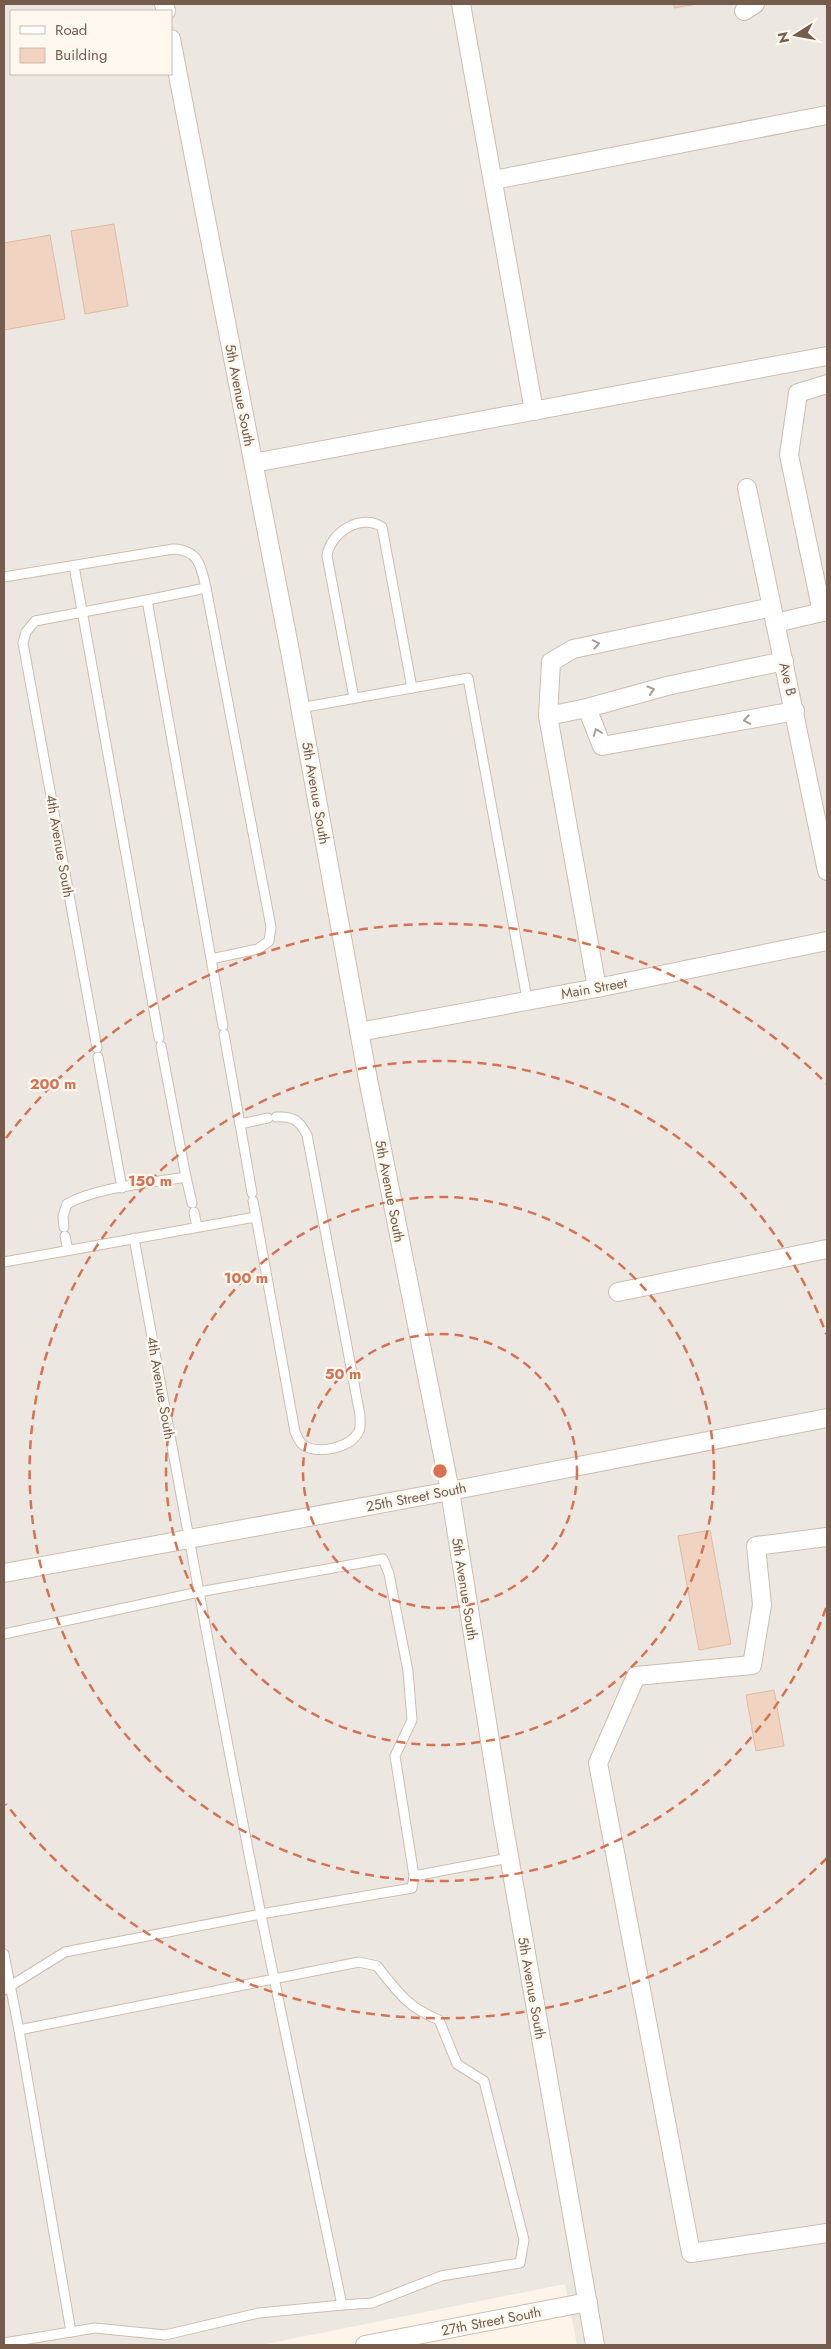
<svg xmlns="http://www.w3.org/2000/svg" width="831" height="2349" font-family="Jost,sans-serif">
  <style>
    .industrial { fill: #ede7e1; fill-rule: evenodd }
    .building { fill: #f0d4c1; stroke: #e2bba2 }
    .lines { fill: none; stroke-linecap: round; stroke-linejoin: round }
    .service-casing { stroke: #cebdae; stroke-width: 11 }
    .minor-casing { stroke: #cebdae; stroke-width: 20 }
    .service { stroke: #fff; stroke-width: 9 }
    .minor { stroke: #fff; stroke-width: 18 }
    .oneway { stroke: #ac9d94 }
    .ring { fill: none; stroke: #d67252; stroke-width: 2.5; stroke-dasharray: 9 6 }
    .labels { text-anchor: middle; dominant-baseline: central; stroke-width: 4.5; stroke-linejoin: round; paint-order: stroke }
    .street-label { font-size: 14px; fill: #755c4d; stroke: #fef8ef }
    .centre { fill: #d67252; stroke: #fef8ef; stroke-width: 2.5 }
    .ring-label { font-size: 15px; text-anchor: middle; font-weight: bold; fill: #d67252; stroke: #fef8ef; stroke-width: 4.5; stroke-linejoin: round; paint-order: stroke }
  </style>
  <rect width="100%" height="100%" fill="#fcf4e8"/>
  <path class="industrial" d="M4 4H827V2345H577L565 2284 261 2345H4ZM11 11H171V74H11Z"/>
  <g class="building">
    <path d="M674 4H698L674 8Z"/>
    <path d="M114 224 128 306 85 314 71 231Z"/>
    <path d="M50 235 65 319 4 330V243Z"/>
    <path d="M710 1530 731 1644 699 1650 678 1536Z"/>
    <path d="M774 1690 784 1746 756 1751 746 1695Z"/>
  </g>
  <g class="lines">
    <defs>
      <g id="service">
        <path d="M74 566 159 1038"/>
        <path d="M4 577 173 549C199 550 201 566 206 588"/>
        <path d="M354 698 327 556C330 532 362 513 382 527L412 688"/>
        <path d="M300 708 468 678 527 999"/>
        <path d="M211 959 258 949 269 941 271 927 206 588 147 600 223 1026"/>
        <path d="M224 1034 240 1124"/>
        <path d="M161 1046 186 1177"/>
        <path d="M97 1048 23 643 26 632 35 621 147 600"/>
        <path d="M98 1057 122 1188"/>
        <path d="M252 1193 240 1124 268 1118"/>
        <path d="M253 1201 256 1217"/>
        <path d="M194 1212 197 1227"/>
        <path d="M64 1227 63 1216 67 1204C96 1187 152 1183 186 1177L192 1203"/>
        <path d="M65 1236 68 1250"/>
        <path d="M4 1262 256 1217 295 1432C297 1436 299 1442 303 1445 318 1455 351 1448 359 1431 361 1427 360 1420 360 1415L307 1135C299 1120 293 1116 276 1117"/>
        <path d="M4 1634 199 1592 383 1559 389 1574 408 1671 412 1720 395 1756 414 1876 412 1888 261 1914 65 1952 4 1990"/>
        <path d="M414 1876 509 1858"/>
        <path d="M4 1954 19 2030 359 1962 377 1966C398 1992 407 2007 439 2020L457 2064 484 2081 524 2240 520 2263 441 2276 372 2303 342 2305C315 2175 287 2045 261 1915 216 1690 175 1464 134 1238"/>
        <path d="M19 2030 71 2332"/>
        <path d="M4 2343 95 2328 165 2335 259 2313 342 2305"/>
      </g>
      <g id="minor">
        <path d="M164 4 166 11"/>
        <path d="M461 4 534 411"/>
        <path d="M744 11 755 4"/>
        <path d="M171 39 290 651 366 1069 450 1491 503 1822 595 2345"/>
        <path d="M494 180 827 115"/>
        <path d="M254 463 827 356"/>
        <path d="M747 488 827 871"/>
        <path d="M822 612 789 455 798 393 827 384"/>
        <path d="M775 623 827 611"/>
        <path d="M587 708 602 746 795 711"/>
        <path d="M548 716 551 662 573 649 772 607"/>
        <path d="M597 988 548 716 587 708 667 686 784 661"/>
        <path d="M359 1032 597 988 827 941"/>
        <path d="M618 1292 827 1249"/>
        <path d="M827 1537 756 1546 762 1605 752 1665 636 1676 598 1763 691 2253 827 2233"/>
        <path d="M4 1573 450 1491 827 1418"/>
        <path d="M365 2345 588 2302"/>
      </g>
    </defs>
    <use href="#service" class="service-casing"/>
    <use href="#minor" class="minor-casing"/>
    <use href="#service" class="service"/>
    <use href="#minor" class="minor"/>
  </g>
  <defs><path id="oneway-chevron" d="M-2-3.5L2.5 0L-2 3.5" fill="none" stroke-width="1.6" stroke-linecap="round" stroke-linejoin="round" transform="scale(1.25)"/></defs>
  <g class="oneway">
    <use href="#oneway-chevron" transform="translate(596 644) rotate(-11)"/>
    <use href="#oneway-chevron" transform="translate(651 690) rotate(-16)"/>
    <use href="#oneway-chevron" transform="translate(747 720) rotate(170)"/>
    <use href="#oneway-chevron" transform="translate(597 732) rotate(-111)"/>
  </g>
  <g class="ring">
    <circle cx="440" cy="1471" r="137"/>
    <circle cx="440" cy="1471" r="274"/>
    <path d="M826 1608A410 410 0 1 1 826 1334"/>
    <path d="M827 1858A547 547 0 0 1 6 1804M6 1138A547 547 0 0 1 827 1084"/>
  </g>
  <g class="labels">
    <g class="street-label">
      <text transform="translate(240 395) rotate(79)">5th Avenue South</text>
      <text transform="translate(788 679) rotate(77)">Ave B</text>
      <text transform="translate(316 793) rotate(80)">5th Avenue South</text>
      <text transform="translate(60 846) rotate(80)">4th Avenue South</text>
      <text transform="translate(594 988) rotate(-10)">Main Street</text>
      <text transform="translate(390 1191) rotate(79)">5th Avenue South</text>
      <text transform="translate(161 1388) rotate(80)">4th Avenue South</text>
      <text transform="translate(416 1497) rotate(-11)">25th Street South</text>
      <text transform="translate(465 1589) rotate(81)">5th Avenue South</text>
      <text transform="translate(532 1988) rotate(80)">5th Avenue South</text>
      <text transform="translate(491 2321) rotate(-11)">27th Street South</text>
    </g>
  </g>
  <circle cx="440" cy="1471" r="8" class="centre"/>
  <g class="ring-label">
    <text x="53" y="1089">200 m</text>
    <text x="150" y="1186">150 m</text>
    <text x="246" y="1283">100 m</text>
    <text x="343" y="1379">50 m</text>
  </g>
  <rect width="831" height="2349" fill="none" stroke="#755c4d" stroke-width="10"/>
  <rect x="10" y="10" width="162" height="65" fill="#fef8ef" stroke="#c7baae"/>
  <rect x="20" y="26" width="25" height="8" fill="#ffffff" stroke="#c7baae"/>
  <text x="55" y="35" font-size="15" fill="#755c4d">Road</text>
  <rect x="20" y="48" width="25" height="15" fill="#f0d4c1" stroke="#c7baae"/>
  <text x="55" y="60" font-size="15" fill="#755c4d">Building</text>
  <g transform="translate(796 35) rotate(259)" stroke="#fef8ef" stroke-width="4" paint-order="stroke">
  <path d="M0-4L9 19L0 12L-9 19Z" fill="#755c4d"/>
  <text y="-8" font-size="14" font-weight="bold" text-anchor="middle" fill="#755c4d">N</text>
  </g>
</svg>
